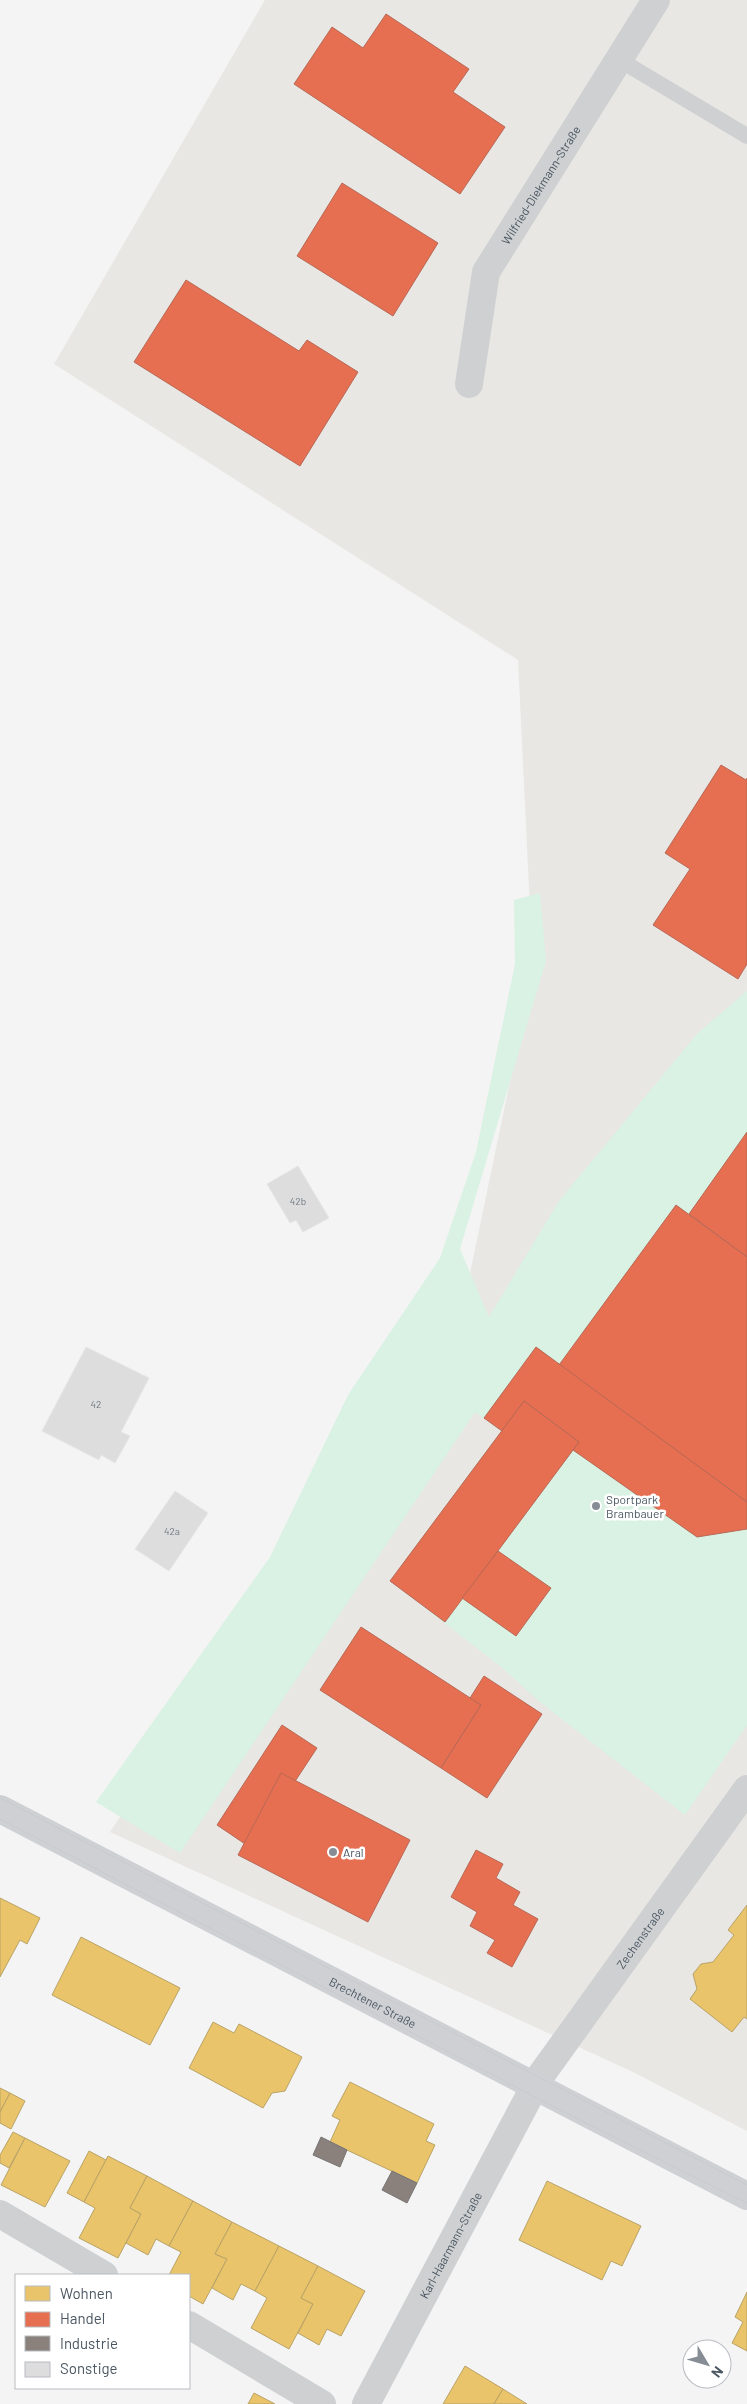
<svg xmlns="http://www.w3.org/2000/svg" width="747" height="2404" font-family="Barlow,sans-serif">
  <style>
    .commercial { fill: #e8e7e3 }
    .green { fill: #d9f2e3 }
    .homes { fill: #e9c46a; stroke: #b9a367 }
    .shops { fill: #e76f51; stroke: #b86856 }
    .industry { fill: #8a817c; stroke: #777474 }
    .building { fill: #ddddde; stroke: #e5e6e7 }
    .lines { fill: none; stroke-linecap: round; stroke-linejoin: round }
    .lane { stroke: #ced0d2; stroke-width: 16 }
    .street { stroke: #ced0d2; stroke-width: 28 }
    .secondary { stroke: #ced0d4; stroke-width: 28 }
    .tram { stroke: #c9cacc; stroke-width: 1 }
    .poi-dot { fill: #868d94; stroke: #fff; stroke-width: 2 }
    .labels { text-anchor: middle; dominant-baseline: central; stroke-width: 5; stroke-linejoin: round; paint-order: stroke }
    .number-label { font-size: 10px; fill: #707881 }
    .street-label { font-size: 12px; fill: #4a5661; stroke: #fff }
    .poi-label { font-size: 12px; fill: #4a5661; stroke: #fff; text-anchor: start }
  </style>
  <rect width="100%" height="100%" fill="#f4f4f4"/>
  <path class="commercial" d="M265 0H747V2131L633 2072 110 1832 464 1302 533 971 518 660 54 364Z"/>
  <path class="green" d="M540 893 546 961 460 1249 489 1317 559 1201 697 1034 747 991V1725L685 1815 540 1702 499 1665 390 1581 501 1431 475 1412 180 1853 96 1802 270 1557 348 1395 440 1258 476 1152 515 964 514 900Z"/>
  <g class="homes">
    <path d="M0 1898 40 1918 27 1944 20 1940 0 1977Z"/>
    <path d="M747 1905V2019L744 2017 732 2032 690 1999 697 1989 693 1974 701 1964 713 1962 734 1935 728 1930Z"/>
    <path d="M81 1937 180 1988 150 2045 52 1995Z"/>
    <path d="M213 2022 234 2033 239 2024 302 2057 285 2091 272 2093 263 2108 189 2068Z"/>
    <path d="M350 2082 434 2124 426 2141 435 2145 417 2183 330 2142 340 2120 332 2116Z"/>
    <path d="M0 2088 10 2093 0 2112Z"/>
    <path d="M10 2093 25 2101 11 2129 0 2123V2112Z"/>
    <path d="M13 2132 25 2138 9 2168 0 2163V2155Z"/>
    <path d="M25 2138 70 2161 45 2207 1 2185Z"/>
    <path d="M89 2151 106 2160 84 2202 67 2193Z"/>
    <path d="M108 2156 147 2176 130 2208 141 2214 118 2258 79 2238 95 2208 84 2202Z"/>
    <path d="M147 2176 193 2201 169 2246 156 2239 148 2255 126 2243 141 2214 130 2208Z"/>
    <path d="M547 2181 641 2226 622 2266 611 2261 602 2280 519 2240Z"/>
    <path d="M193 2201 232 2222 215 2254 227 2259 203 2304 189 2296V2275H169L181 2252 169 2246Z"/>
    <path d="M232 2222 279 2246 255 2291 241 2284 233 2300 212 2288 227 2259 215 2254Z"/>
    <path d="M279 2246 318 2266 301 2298 313 2304 289 2349 251 2328 267 2298 255 2291Z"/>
    <path d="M318 2266 365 2291 341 2336 327 2329 319 2345 298 2333 313 2304 301 2298Z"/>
    <path d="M747 2292V2351L732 2343 743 2322 735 2317Z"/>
    <path d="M465 2366 503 2389 494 2404H443Z"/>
    <path d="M503 2389 527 2404H494Z"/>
    <path d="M254 2393 275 2404H248Z"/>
  </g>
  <g class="shops">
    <path d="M386 14 469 69 453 92 505 127 460 194 294 84 332 27 363 48Z"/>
    <path d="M342 183 438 243 393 316 297 256Z"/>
    <path d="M186 280 299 351 307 340 358 372 300 466 134 362Z"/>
    <path d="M721 765 746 780 747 778V964L738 979 653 925 690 869 665 853Z"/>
    <path d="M747 1132V1257L689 1214Z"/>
    <path d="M676 1205 747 1257V1502L559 1365Z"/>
    <path d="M536 1347 747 1502V1529L697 1537 573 1450 579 1442 524 1401 502 1431 484 1418Z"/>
    <path d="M524 1401 579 1442 445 1622 390 1581Z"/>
    <path d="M498 1551 551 1588 516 1636 462 1598Z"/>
    <path d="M361 1627 481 1705 441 1768 320 1690Z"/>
    <path d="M484 1676 542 1714 487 1798 441 1768 481 1705 470 1698Z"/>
    <path d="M282 1725 317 1748 251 1848 217 1825Z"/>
    <path d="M281 1773 410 1840 368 1922 238 1855Z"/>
    <path d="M476 1850 503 1864 496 1878 520 1892 513 1905 538 1919 512 1967 487 1953 495 1940 470 1926 477 1912 451 1897Z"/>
  </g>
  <g class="industry">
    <path d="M321 2137 347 2150 340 2167 313 2155Z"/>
    <path d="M392 2171 417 2183 407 2203 382 2190Z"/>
  </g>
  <g class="building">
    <path d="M298 1166 329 1218 303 1232 296 1220 290 1223 267 1184Z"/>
    <path d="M86 1347 149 1378 121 1432 130 1436 115 1463 101 1455 99 1460 42 1431Z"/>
    <path d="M175 1491 208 1513 169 1571 135 1549Z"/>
  </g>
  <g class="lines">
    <path class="lane" d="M618 59 747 136"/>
    <g class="street">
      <path id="s1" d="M469 384 486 272 656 0"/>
      <path d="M0 2214 104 2275"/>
      <path d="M189 2325 322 2404"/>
      <path id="s2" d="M366 2404 539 2078 747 1789"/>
    </g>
    <path class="secondary" id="s3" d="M0 1809 747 2196"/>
    <g class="tram">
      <path d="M0 1798 747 2185"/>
      <path d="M0 1819 568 2114 747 2203"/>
    </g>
  </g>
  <g class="poi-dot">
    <circle cx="596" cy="1506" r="5"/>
    <circle cx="333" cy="1852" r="5"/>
  </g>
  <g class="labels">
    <g class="number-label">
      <text x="298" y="1201">42b</text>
      <text x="96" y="1404">42</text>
      <text x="172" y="1531">42a</text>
    </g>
    <g class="street-label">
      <text stroke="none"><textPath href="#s1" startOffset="216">Wilfried-Diekmann-Straße</textPath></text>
      <text stroke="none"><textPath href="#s2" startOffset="542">Zechenstraße</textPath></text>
      <text stroke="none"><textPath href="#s3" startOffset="420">Brechtener Straße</textPath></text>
      <text stroke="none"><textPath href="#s2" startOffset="180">Karl-Haarmann-Straße</textPath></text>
    </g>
    <g class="poi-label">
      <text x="606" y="1499">Sportpark<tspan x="606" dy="14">Brambauer</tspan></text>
      <text x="343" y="1852">Aral</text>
    </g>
  </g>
  <rect x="15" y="2274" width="175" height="115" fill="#ffffff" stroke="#b7bbc0"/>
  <rect x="25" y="2286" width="25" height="15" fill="#e9c46a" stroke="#b7bbc0"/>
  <text x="60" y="2299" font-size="15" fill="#4a5661">Wohnen</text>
  <rect x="25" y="2312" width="25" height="15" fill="#e76f51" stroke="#b7bbc0"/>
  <text x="60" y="2324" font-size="15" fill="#4a5661">Handel</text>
  <rect x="25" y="2336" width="25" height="15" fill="#8a817c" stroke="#b7bbc0"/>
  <text x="60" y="2349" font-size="15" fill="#4a5661">Industrie</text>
  <rect x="25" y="2362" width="25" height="15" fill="#ddddde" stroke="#b7bbc0"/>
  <text x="60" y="2374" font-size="15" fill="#4a5661">Sonstige</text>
  <g transform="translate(707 2364) rotate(128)"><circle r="24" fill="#ffffff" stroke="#b7bbc0"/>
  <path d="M0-4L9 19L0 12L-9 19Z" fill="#868d94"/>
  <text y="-8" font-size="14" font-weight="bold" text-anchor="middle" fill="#4a5661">N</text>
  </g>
</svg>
